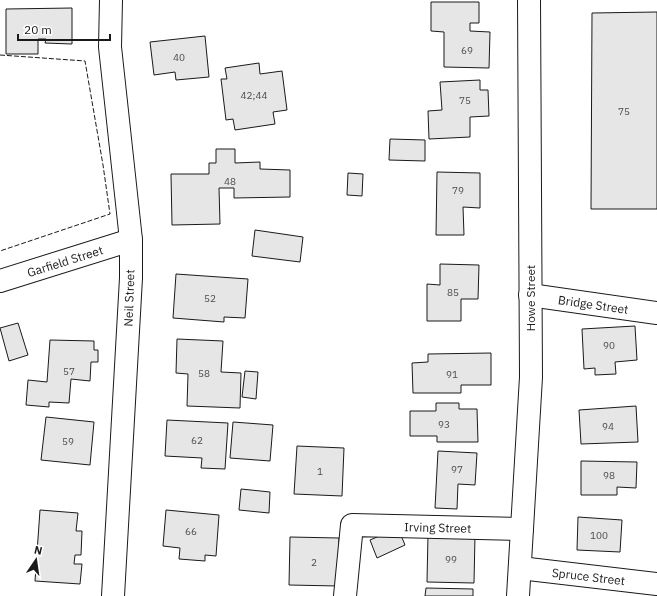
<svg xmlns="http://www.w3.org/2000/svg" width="657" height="596" font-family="'IBM Plex Sans',sans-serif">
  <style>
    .building { fill: #e6e6e6; stroke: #1a1a1a }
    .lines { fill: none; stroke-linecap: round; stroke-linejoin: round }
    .minor-casing { stroke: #1a1a1a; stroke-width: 24 }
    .minor { stroke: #fff; stroke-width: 22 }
    .fence { stroke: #1a1a1a; stroke-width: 1; stroke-dasharray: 5 2; stroke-linecap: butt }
    .labels { text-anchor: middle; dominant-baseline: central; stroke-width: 3; stroke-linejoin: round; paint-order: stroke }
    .number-label { font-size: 10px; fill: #4d4d4d }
    .street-label { font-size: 12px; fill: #1a1a1a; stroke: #fff }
  </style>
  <rect width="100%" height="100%" fill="#fff"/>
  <g class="building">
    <path d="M431 2H479V23H470V31L490 32 489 68 444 67V32L431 31Z"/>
    <path d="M72 8V44L45 43 46 39H38V54H6V9Z"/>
    <path d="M657 12V209H591L592 13Z"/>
    <path d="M205 36 209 77 176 80 175 72 154 75 150 42Z"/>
    <path d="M259 63 260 74 282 71 287 110 273 112 275 124 235 130 233 119 226 120 221 79H227L225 68Z"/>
    <path d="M480 80V90H488L489 116 470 117V137L429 139 428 111 442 110 440 82Z"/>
    <path d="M390 139 425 140V161L389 160Z"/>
    <path d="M216 149H235V163L260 162V169L290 170V197L234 198V188H219L220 224 172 225 171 174H209V163H216Z"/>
    <path d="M437 172 480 173V208L463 207 464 235H436Z"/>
    <path d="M348 173 363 174 362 196 347 195Z"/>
    <path d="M255 230 303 237 300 262 252 256Z"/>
    <path d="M440 264 479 265 478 299H461V321H427V284L440 285Z"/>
    <path d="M176 274 248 279 245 318 224 317V322L173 318Z"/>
    <path d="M18 323 28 355 9 361 0 328Z"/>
    <path d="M635 326 637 360 615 362 616 374 595 375V368L584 369 582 329Z"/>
    <path d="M177 339 223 341 221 372 241 373 240 408 187 406 188 374 176 373Z"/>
    <path d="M50 340 94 341V350H98V362H91L90 381 71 379 69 403 49 402V407L26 405 28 380 47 382Z"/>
    <path d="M491 353V385H461V393H413L412 363 428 362V354Z"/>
    <path d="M245 371 258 372 256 399 242 397Z"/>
    <path d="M436 403H459V409H477L478 442H437V436H410V411H436Z"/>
    <path d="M636 406 638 442 581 444 579 410Z"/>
    <path d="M46 417 94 422 90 465 41 460Z"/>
    <path d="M167 420 228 423 225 469 201 468 202 458 165 456Z"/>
    <path d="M233 422 273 425 270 461 230 458Z"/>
    <path d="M297 446 344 448 342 496 294 494Z"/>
    <path d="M438 451 477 453 475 485 458 484 457 509 435 508Z"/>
    <path d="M581 461 637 462 636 488 617 487V495H581Z"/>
    <path d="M241 489 270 492 269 513 239 510Z"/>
    <path d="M40 510 78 513 76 531H82L81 555H75L74 564H82L80 584 35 581Z"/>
    <path d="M166 510 219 515 216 556 205 555V561L179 559 180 548 163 546Z"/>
    <path d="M578 517 622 520 620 552 577 550Z"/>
    <path d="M398 528 405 545 377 558 370 540Z"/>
    <path d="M428 534 475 535 474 583 427 582Z"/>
    <path d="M290 537 339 538 338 586 289 585Z"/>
    <path d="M426 588 473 589V596H425Z"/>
  </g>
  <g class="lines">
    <defs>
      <g id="minor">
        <path d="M111 0 110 47 131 240V278L113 596"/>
        <path id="s1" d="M0 281 131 240"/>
        <path id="s2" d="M530 295 657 313"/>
        <path id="s3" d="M520 568 657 584"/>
        <path id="s4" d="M345 596 352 525 522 529"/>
        <path d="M518 596 531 377 529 0"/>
      </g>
    </defs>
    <use href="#minor" class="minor-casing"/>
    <use href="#minor" class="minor"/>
    <path class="fence" d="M0 55 85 61 103 165 110 214 0 251"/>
  </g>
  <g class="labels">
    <g class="number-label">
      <text x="467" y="50">69</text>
      <text x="179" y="57">40</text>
      <text x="254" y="95">42;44</text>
      <text x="465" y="100">75</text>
      <text x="624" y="111">75</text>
      <text x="230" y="181">48</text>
      <text x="458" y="190">79</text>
      <text x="453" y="292">85</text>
      <text x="210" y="298">52</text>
      <text x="609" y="345">90</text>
      <text x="69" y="371">57</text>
      <text x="204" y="373">58</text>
      <text x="452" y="374">91</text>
      <text x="444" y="424">93</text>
      <text x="608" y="426">94</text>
      <text x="197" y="440">62</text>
      <text x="68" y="441">59</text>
      <text x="457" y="469">97</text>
      <text x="320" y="471">1</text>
      <text x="609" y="475">98</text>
      <text x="191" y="531">66</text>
      <text x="599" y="535">100</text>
      <text x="451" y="559">99</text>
      <text x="314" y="562">2</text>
    </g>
    <g class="street-label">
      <text stroke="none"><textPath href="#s1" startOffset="68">Garfield Street</textPath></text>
      <text transform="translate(129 298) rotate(-88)">Neil Street</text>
      <text transform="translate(530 298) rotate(-90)">Howe Street</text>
      <text stroke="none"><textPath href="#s2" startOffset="64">Bridge Street</textPath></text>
      <text stroke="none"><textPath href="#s4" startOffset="157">Irving Street</textPath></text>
      <text stroke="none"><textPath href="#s3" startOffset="69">Spruce Street</textPath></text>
    </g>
  </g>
  <g transform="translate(36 560) rotate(13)" stroke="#ffffff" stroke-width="3" paint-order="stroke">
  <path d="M0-3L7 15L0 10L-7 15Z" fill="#1a1a1a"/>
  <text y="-6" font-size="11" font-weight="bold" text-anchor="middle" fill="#1a1a1a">N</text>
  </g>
  <path d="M18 34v6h92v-6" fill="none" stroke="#1a1a1a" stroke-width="2"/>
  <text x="24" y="34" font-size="12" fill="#1a1a1a" stroke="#ffffff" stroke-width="3" paint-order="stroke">20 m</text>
</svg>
